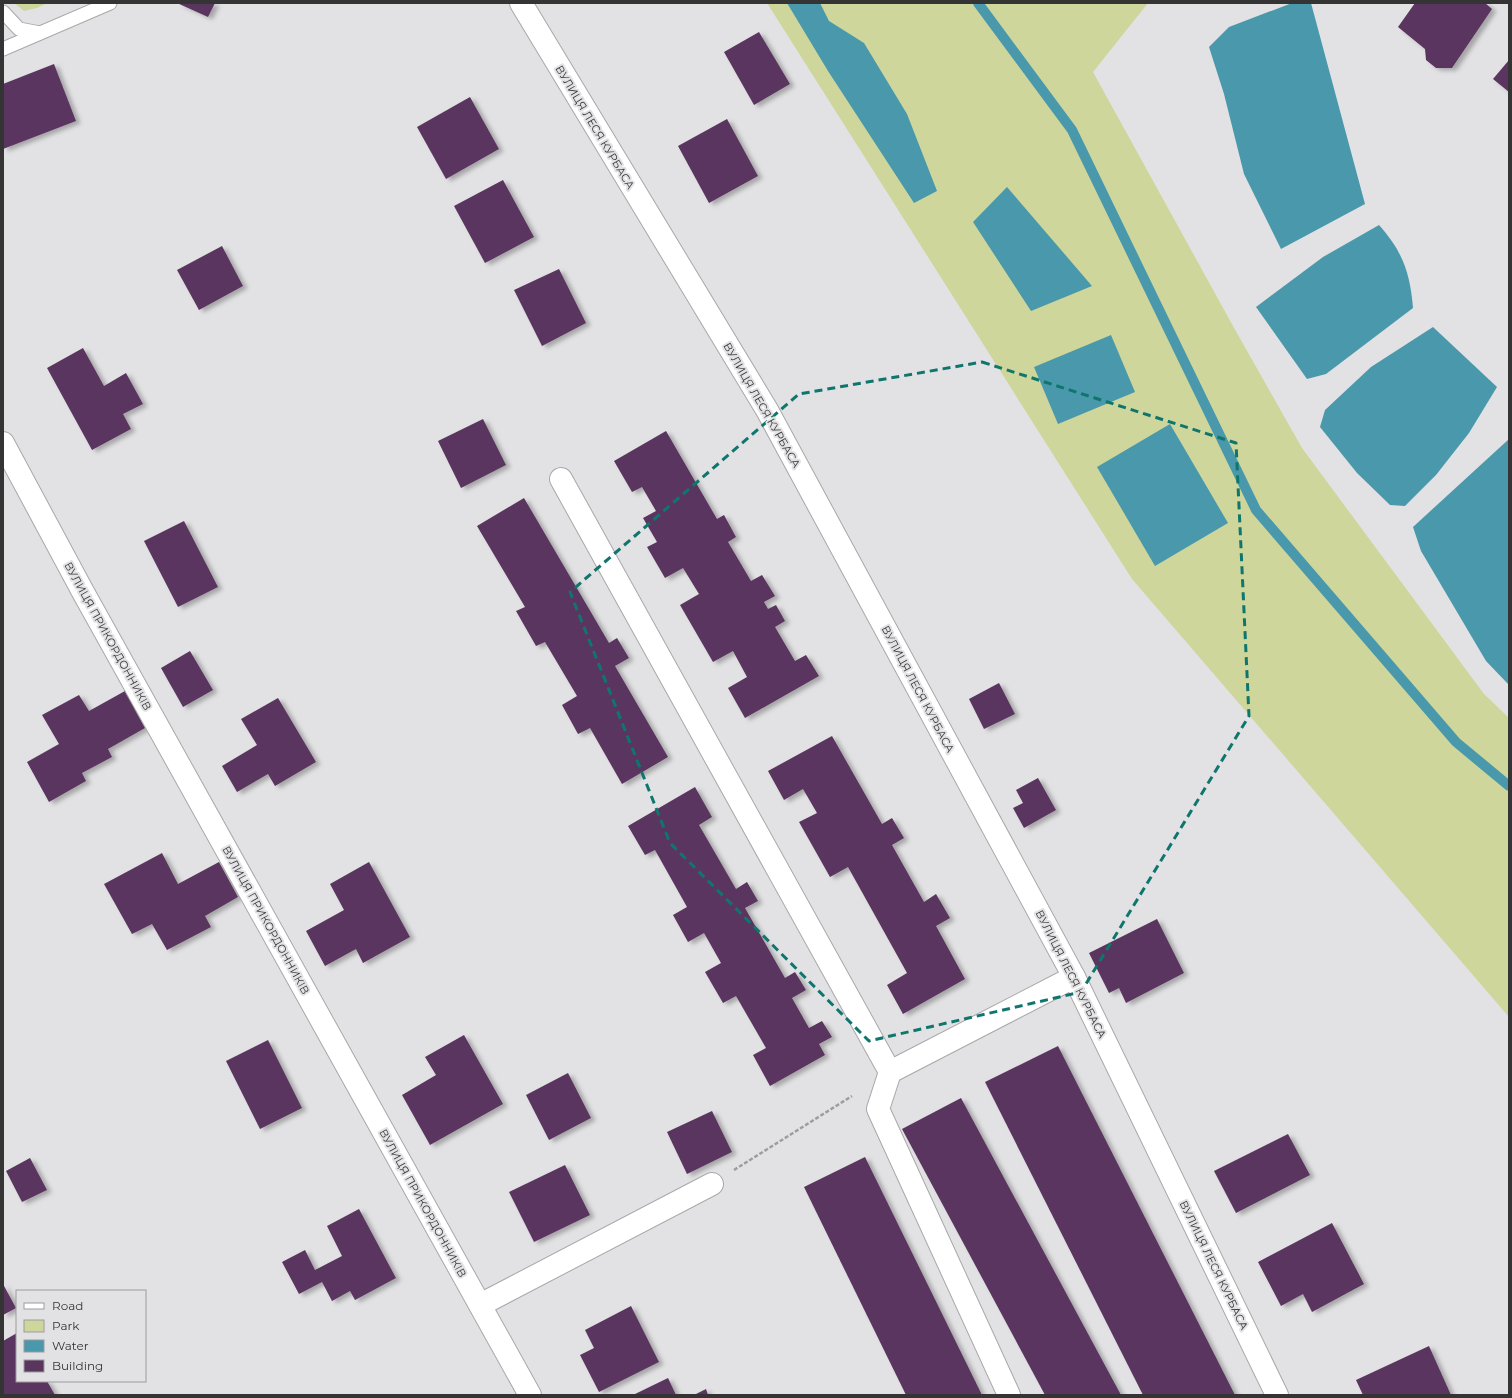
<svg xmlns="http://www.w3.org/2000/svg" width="1512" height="1398" font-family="Montserrat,sans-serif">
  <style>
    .green { fill: #ced69b }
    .water { fill: #4998ab }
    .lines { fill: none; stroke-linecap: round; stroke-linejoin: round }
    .stream { stroke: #4998ab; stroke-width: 10 }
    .building { fill: #5a355e; filter: url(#shadow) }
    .service-casing { stroke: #a8a8aa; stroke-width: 15 }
    .minor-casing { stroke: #a8a8aa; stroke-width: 24 }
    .path { stroke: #9d9d9f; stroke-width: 2.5; stroke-dasharray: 4 2; stroke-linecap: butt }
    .service { stroke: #fff; stroke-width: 13 }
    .minor { stroke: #fff; stroke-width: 22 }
    .marked { fill: none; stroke: #0f766e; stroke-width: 3; stroke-dasharray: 8 5; stroke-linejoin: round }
    .labels { text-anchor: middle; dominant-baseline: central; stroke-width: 4; stroke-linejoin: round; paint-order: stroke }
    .street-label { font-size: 11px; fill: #343435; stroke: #e2e2e4 }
  </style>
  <defs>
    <filter id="shadow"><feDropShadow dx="4.5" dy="2.5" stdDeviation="2" flood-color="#0004"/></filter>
  </defs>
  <rect width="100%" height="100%" fill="#e2e2e4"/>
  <g class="green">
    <path d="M14 3H47L37 8 24 11Z"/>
    <path d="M767 3H1148L1093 72 1233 326 1302 448 1484 694 1509 718V1017L1132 579Z"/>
  </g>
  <g class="water">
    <path d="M787 3H820L829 21 864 43 907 114 937 191 914 203 828 71Z"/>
    <path d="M1292 3H1311L1365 204 1281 249 1244 174 1224 94 1209 47 1229 27Z"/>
    <path d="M1007 187 1092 286 1031 311 973 222Z"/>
    <path d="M1379 225C1403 252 1410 273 1413 308L1326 374 1307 379 1256 307 1323 257Z"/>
    <path d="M1433 327 1497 387 1469 433 1436 475 1405 506 1390 505 1357 473 1320 427 1325 410 1371 367Z"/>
    <path d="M1111 335 1135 392 1058 424 1034 367Z"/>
    <path d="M1170 424 1228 523 1155 566 1097 467Z"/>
    <path d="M1509 439V685L1486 661 1421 551 1413 527Z"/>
  </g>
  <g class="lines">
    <path class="stream" d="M978 3 1072 130 1256 510 1456 742 1509 786"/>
  </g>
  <g class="building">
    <path d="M177 3H215L208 17Z"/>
    <path d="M1415 3H1485L1492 9 1452 68H1436L1426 60 1425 49 1398 27Z"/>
    <path d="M759 32 790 84 754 105 724 52Z"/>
    <path d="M1509 60V92L1493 79Z"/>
    <path d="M54 64 76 121 3 149V84Z"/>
    <path d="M470 97 499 149 446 179 417 127Z"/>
    <path d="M727 119 758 176 709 203 678 146Z"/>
    <path d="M503 180 534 237 485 263 454 206Z"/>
    <path d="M222 246 243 286 199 310 177 270Z"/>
    <path d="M559 269 586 323 542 346 514 290Z"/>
    <path d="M83 348 104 386 126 373 143 404 123 414 131 429 92 450 47 368Z"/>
    <path d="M483 419 506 465 461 488 438 441Z"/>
    <path d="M666 431 717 519 724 515 736 537 728 542 751 581 762 575 775 596 764 602 768 609 776 605 785 621 775 627 795 661 806 655 819 676 745 718 728 688 747 677 733 651 713 662 680 605 699 594 683 568 665 578 647 547 657 542 643 518 656 511 642 487 632 492 614 461Z"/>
    <path d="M524 498 609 643 617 638 629 658 615 666 668 757 622 784 590 728 578 734 562 705 577 696 545 642 536 646 516 611 525 607 477 526Z"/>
    <path d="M184 521 218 587 178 607 144 541Z"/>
    <path d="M190 651 213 690 183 707 161 668Z"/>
    <path d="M999 683 1015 714 984 729 969 699Z"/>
    <path d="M125 691 145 728 108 749 112 757 82 773 86 781 49 802 27 762 59 744 42 715 79 695 89 711Z"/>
    <path d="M278 698 316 762 275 786 268 774 237 792 222 766 257 745 241 719Z"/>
    <path d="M832 736 882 824 892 818 904 838 892 845 924 902 936 894 950 918 936 926 965 979 903 1014 887 985 907 973 848 867 830 877 799 822 817 813 803 789 784 800 768 771Z"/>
    <path d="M1038 778 1056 810 1024 828 1013 808 1023 803 1016 790Z"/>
    <path d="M695 787 712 817 699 825 736 889 747 882 758 901 745 908 785 978 795 972 806 990 792 998 809 1028 822 1021 832 1037 819 1044 825 1055 770 1086 753 1055 766 1048 736 996 723 1003 705 972 721 963 704 933 688 942 673 915 687 907 655 850 645 855 628 826Z"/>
    <path d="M162 853 178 884 219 862 238 897 205 916 211 927 167 950 152 924 132 934 104 884Z"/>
    <path d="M369 862 410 937 363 963 356 949 325 966 306 931 344 910 330 884Z"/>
    <path d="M1157 919 1184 973 1126 1003 1119 988 1109 993 1089 953Z"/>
    <path d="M464 1035 503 1104 430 1145 402 1095 436 1075 425 1057Z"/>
    <path d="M268 1040 302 1108 260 1129 226 1061Z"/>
    <path d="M1058 1046 1235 1395H1143L985 1082Z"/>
    <path d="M568 1073 591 1118 549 1140 526 1095Z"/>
    <path d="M961 1098 1121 1395H1045L902 1129Z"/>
    <path d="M712 1111 732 1152 687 1174 667 1132Z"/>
    <path d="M1288 1134 1310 1175 1236 1213 1214 1171Z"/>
    <path d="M865 1157 982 1395H906L804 1187Z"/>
    <path d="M30 1158 47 1190 22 1202 6 1171Z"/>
    <path d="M565 1165 590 1215 534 1242 509 1192Z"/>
    <path d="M359 1209 396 1278 355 1300 350 1291 332 1301 322 1282 299 1294 282 1262 305 1250 315 1270 342 1256 327 1226Z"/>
    <path d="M1332 1223 1364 1284 1312 1312 1303 1294 1281 1306 1258 1262Z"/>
    <path d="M3 1284 16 1308 3 1315Z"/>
    <path d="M631 1306 659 1362 599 1392 580 1355 594 1348 585 1330Z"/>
    <path d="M17 1333V1381H47L55 1395H3V1341Z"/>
    <path d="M1429 1346 1451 1395H1363L1356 1380Z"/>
    <path d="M668 1378 676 1395H633Z"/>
    <path d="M706 1389 708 1395H694Z"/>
  </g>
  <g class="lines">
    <defs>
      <g id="service">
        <path d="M3 12 19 29 40 33"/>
        <path d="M3 49 110 3"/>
      </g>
      <g id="minor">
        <path d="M521 3 767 410 1074 977 1277 1395"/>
        <path d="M3 443 83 592 530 1395"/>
        <path d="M561 479 890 1072 878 1109 1009 1395"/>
        <path d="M890 1072 1074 977"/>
        <path d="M480 1305 712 1184"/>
      </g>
    </defs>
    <use href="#service" class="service-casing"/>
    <use href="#minor" class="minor-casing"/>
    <path class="path" d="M734 1170 852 1096"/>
    <use href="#service" class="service"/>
    <use href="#minor" class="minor"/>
  </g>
  <path class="marked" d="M982 362 1236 443 1249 716 1081 992 869 1041 670 843 570 592 799 394Z"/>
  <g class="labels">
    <g class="street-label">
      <text transform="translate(595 127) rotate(59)">ВУЛИЦЯ ЛЕСЯ КУРБАСА</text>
      <text transform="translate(762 405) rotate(60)">ВУЛИЦЯ ЛЕСЯ КУРБАСА</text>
      <text transform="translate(108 636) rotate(61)">ВУЛИЦЯ ПРИКОРДОННИКІВ</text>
      <text transform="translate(918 689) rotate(62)">ВУЛИЦЯ ЛЕСЯ КУРБАСА</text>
      <text transform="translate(266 920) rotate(61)">ВУЛИЦЯ ПРИКОРДОННИКІВ</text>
      <text transform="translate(1071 974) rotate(63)">ВУЛИЦЯ ЛЕСЯ КУРБАСА</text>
      <text transform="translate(423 1203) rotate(61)">ВУЛИЦЯ ПРИКОРДОННИКІВ</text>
      <text transform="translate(1214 1265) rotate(64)">ВУЛИЦЯ ЛЕСЯ КУРБАСА</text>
    </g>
  </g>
  <rect width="1512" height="1398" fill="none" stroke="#343435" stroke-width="8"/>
  <rect x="16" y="1290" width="130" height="92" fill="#e2e2e4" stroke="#9c9c9e"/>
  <rect x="24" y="1303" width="20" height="6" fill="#ffffff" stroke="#9c9c9e"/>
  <text x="52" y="1310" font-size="12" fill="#343435">Road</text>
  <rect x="24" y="1320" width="20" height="12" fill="#ced69b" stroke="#9c9c9e"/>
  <text x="52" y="1330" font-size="12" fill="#343435">Park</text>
  <rect x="24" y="1340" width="20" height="12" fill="#4998ab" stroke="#9c9c9e"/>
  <text x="52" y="1350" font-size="12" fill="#343435">Water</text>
  <rect x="24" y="1360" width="20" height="12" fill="#5a355e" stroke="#9c9c9e"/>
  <text x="52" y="1370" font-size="12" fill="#343435">Building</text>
</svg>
